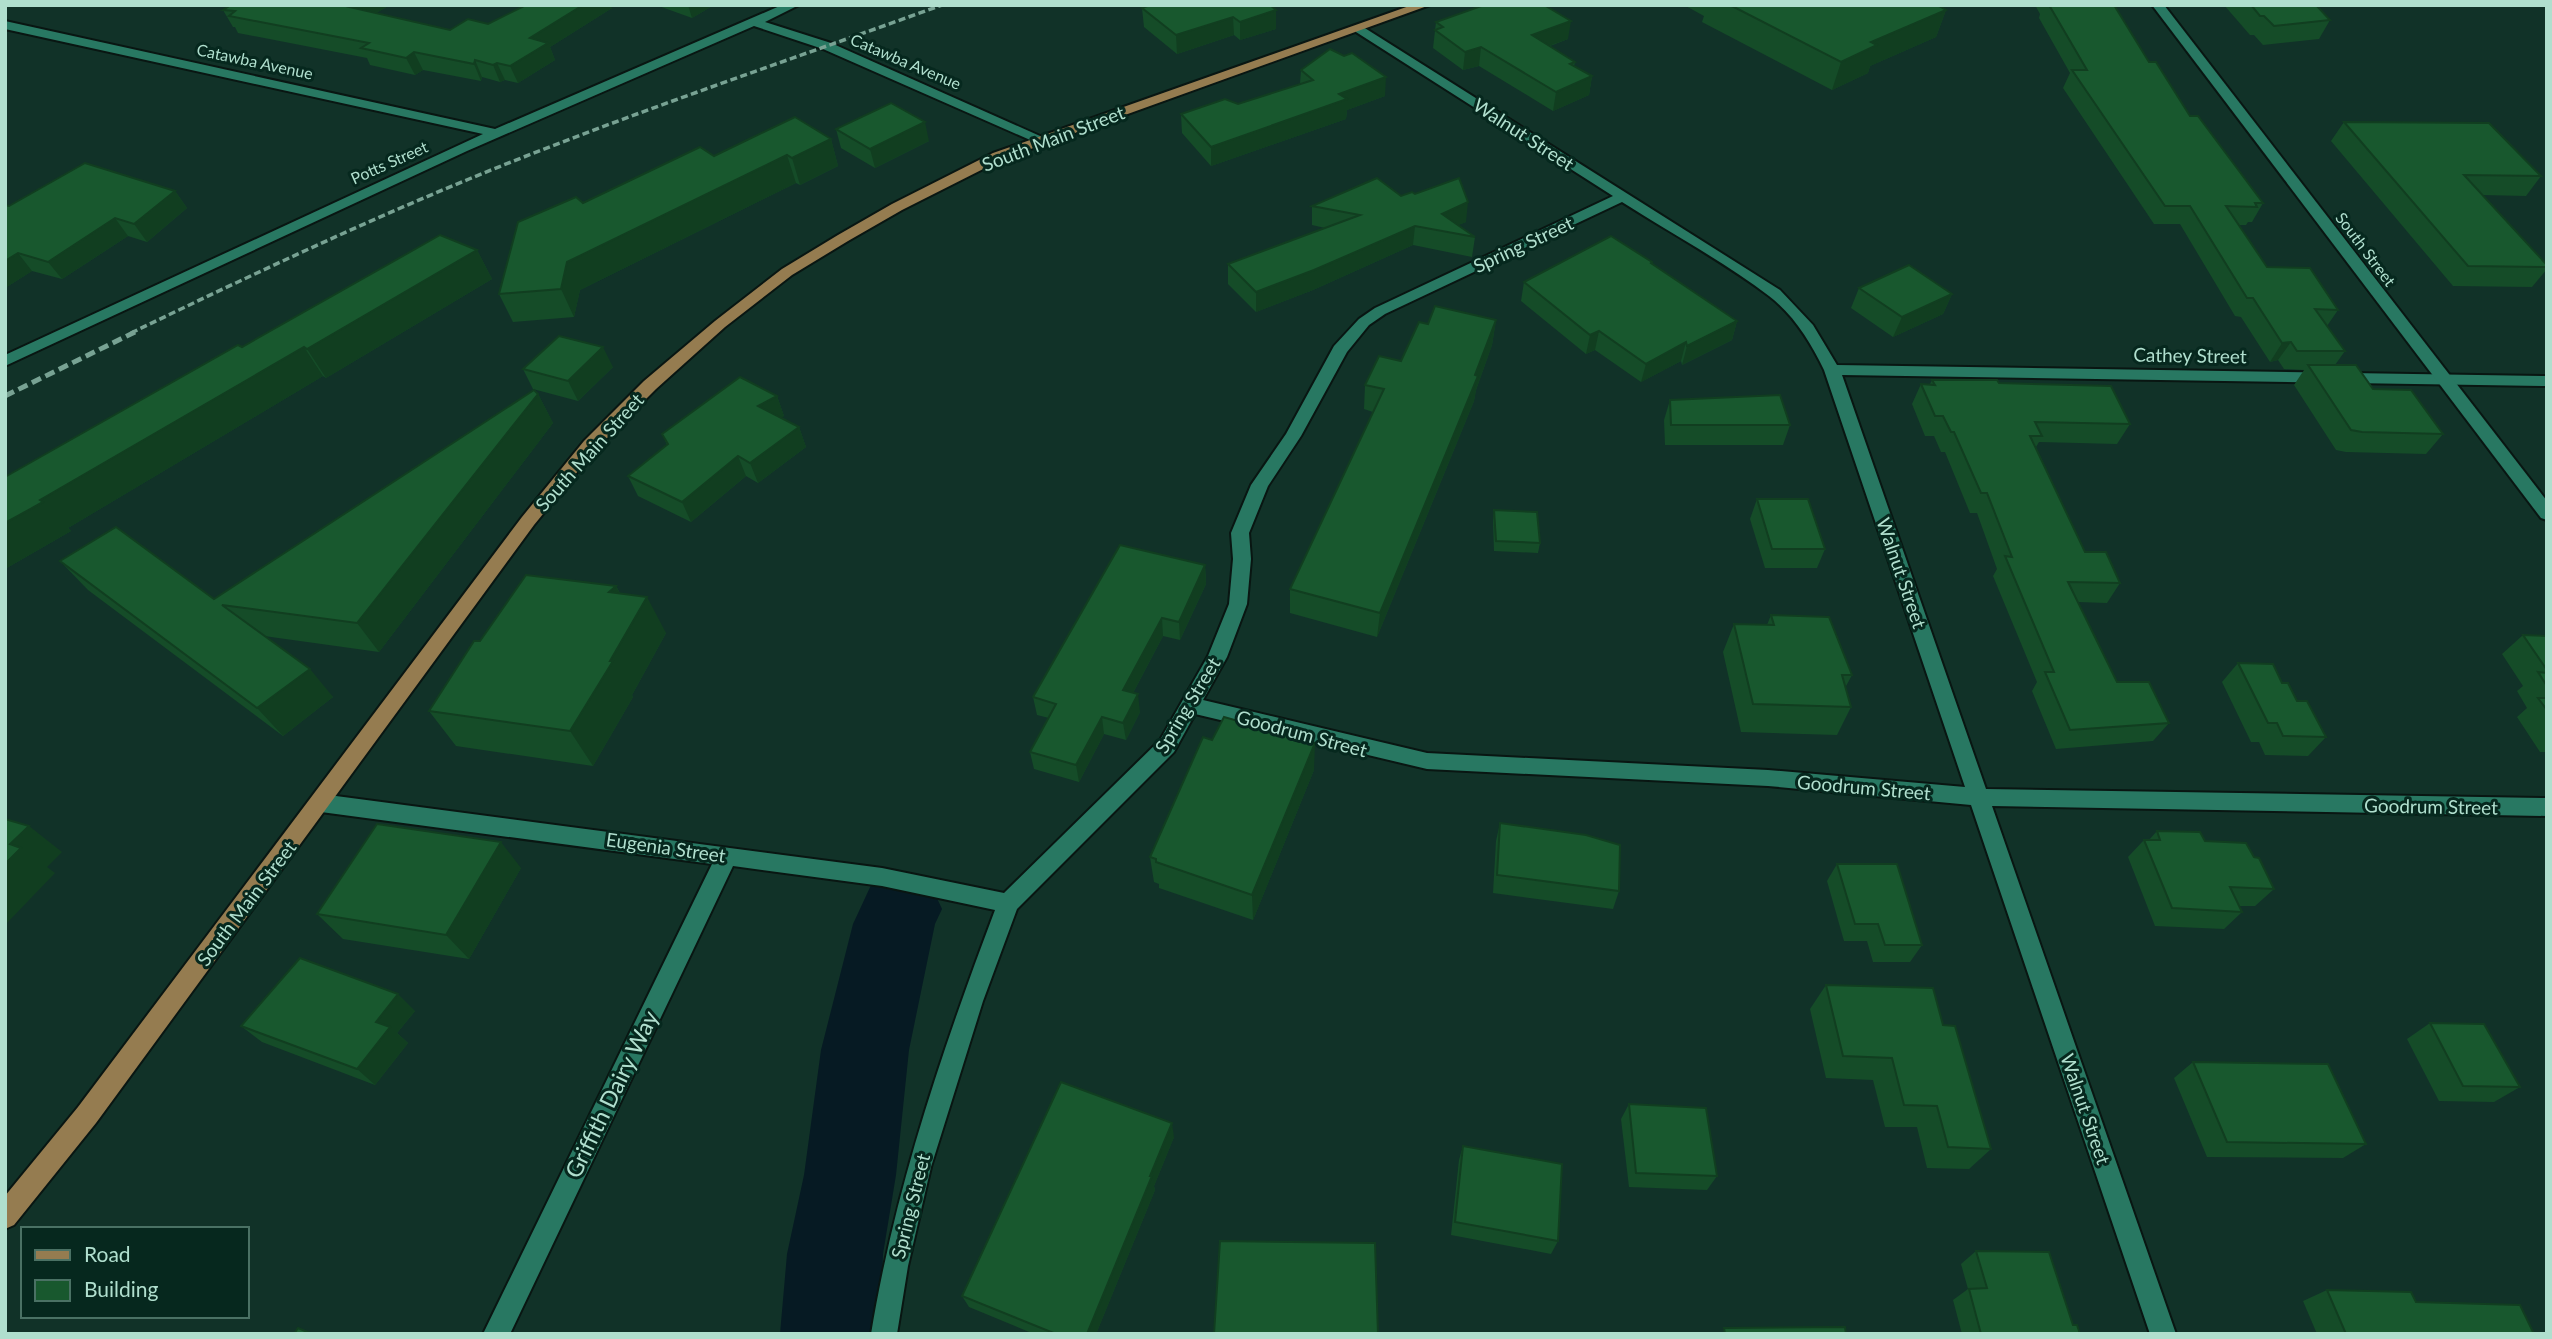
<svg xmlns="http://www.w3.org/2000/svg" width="2552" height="1339" font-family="Lato,sans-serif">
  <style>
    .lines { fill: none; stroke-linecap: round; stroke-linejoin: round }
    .river { fill: #061a23; fill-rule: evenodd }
    .minor-casing { stroke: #091612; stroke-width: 4 }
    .tertiary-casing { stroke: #091612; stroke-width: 4 }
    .primary-casing { stroke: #091612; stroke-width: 4 }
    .minor { fill: #287862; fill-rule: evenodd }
    .tertiary { fill: #287862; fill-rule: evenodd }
    .primary { fill: #957c50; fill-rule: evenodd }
    .rail-far1 { stroke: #78a293; stroke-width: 3.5; stroke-dasharray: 7 3.5; stroke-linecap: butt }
    .rail { stroke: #78a293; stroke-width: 5; stroke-dasharray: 10 5; stroke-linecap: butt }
    .wall { fill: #154c28 }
    .shaded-wall { fill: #113e20 }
    .building { fill: #18582e; stroke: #113e20; stroke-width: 2 }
    .labels { text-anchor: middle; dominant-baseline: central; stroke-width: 6; stroke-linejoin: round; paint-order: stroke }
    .far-street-label { font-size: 16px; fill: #b0dfce; stroke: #06281e }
    .street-label { font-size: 19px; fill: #b0dfce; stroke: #06281e }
    .near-street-label { font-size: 23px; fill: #b0dfce; stroke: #06281e }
  </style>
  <rect width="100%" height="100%" fill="#113228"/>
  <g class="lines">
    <path class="river" d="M901 873 930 883 942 909 935 924 909 1050 896 1175 883 1254 880 1334H780L787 1254 804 1175 821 1050 853 924 872 883Z"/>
    <defs>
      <g id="minor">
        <path d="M782 5H799L765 22 831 43 1049 140 1042 144 1037 143 823 49 754 26 467 151 5 366V355L483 134 5 29V21L495 129Z"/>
        <path d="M1360 25 1780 290 1813 325 1837 365 2547 376V386L1842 375 1986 789 2547 798V816L1992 806 2176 1334H2150L1971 805 1768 786 1427 769 1195 714 1174 752 1017 909 983 1001 931 1167 908 1266 897 1334H871C895 1188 943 1048 995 910L882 886 733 866 510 1334H483L712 864 321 812 314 809 311 803 314 797 321 794 882 868 1004 893 1160 740 1208 656 1229 604 1233 559 1231 533 1251 485 1286 434 1334 346 1359 319 1375 308 1613 196 1356 32V26ZM1622 202C1669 232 1726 263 1769 296 1794 315 1811 343 1824 370L1965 787 1768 770 1427 753 1203 700 1227 657 1247 604 1251 559 1249 533 1268 486 1301 436 1347 352 1369 325 1385 314Z"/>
      </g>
      <path id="tertiary" d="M2152 5H2164L2547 501V520L2541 518Z"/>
      <path id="primary" d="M1412 5H1430L1003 159 902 210 848 241 792 275 725 327 656 389 596 449 534 525 96 1123 14 1225 5 1229V1196L78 1107 522 517 584 441 644 381 715 321 782 269 838 235 892 204 993 153Z"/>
    </defs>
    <use href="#minor" class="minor-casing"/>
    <use href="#tertiary" class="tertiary-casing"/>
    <use href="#primary" class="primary-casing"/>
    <use href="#minor" class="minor"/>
    <use href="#tertiary" class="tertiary"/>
    <use href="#primary" class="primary"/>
    <path class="rail-far1" d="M131 333C243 279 355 226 469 179 625 115 784 62 942 5"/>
    <path class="rail" d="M5 396 135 332"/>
  </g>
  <g class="wall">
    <path d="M231 5H390L376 13 450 30 612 8 550 47 555 60 518 83 505 80 500 82 482 77 481 81 423 70 415 75 370 65 367 58 238 33 235 27H233L223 10Z"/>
    <path d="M656 5H714L692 18Z"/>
    <path d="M1684 5H1937L1946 10 1936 37 1870 66 1868 73 1832 90 1702 22 1704 16Z"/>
    <path d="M2035 5H2114L2149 62 2190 116 2263 203 2252 222H2248L2246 225H2238L2267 267 2338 310 2327 326 2345 351 2335 365 2443 434 2426 454 2346 452 2336 450 2294 385 2304 370 2284 369 2278 360 2270 362 2241 317 2235 316 2180 224H2154L2063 88 2070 73 2039 18 2040 14Z"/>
    <path d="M2224 5H2316L2330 20 2319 39 2263 45 2254 35H2250Z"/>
    <path d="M1273 7 1276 29 1240 40 1234 35 1177 54 1144 27 1142 8Z"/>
    <path d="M1436 22 1568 39 1550 46 1575 62 1574 66 1592 76 1589 95 1553 111 1479 66 1463 70 1433 48Z"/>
    <path d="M1301 70 1385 96 1347 110 1346 119 1211 166 1182 133 1181 114 1238 104 1300 84Z"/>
    <path d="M2344 122 2541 176 2526 196 2482 195 2547 265V269L2532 287 2453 286 2331 141Z"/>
    <path d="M836 129 929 141 875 168 841 148Z"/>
    <path d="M831 139 838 166 800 185 796 183 580 290 574 317 513 322 499 294 583 203Z"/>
    <path d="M175 191 187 208 147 242 128 236 62 279 32 271 5 288 9 206Z"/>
    <path d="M1312 206 1466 222 1458 225 1475 237 1472 257 1413 245 1313 290 1256 312 1228 284V264L1325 228 1312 225Z"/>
    <path d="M477 250 492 279 326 378 323 376 68 528 71 531 5 569 242 347Z"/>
    <path d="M1652 262V264L1737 321 1732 340 1682 365 1681 361 1641 382 1595 350 1586 354 1521 301 1524 282Z"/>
    <path d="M1859 288 1952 294 1943 314 1893 337 1851 308Z"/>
    <path d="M1496 320 1492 345 1476 390 1474 401 1377 637 1290 613V589L1373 412 1364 409 1365 385 1401 361 1428 324Z"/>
    <path d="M613 367 578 401 533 389 523 369Z"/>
    <path d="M1932 380 1999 383 2130 424 2117 444 2039 442 2036 447 2085 552 2120 583 2107 603 2078 602 2117 682 2169 723 2153 741 2056 749 2032 691 2037 682 1993 576 1997 569 1977 513H1970L1945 452H1941L1934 436H1925L1912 404 1921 384H1930Z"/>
    <path d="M538 394 553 423 379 652 264 636 333 697 283 736 88 590 60 561 214 599Z"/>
    <path d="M777 396 784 416 781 417 799 427 806 447 758 483 746 476 691 522 638 496 628 476 667 445 662 434Z"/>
    <path d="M1670 400 1790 425 1783 445H1665L1664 420Z"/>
    <path d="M1757 499 1825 549 1817 568H1765L1750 519Z"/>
    <path d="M1494 510 1540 543 1538 553 1494 551 1493 521Z"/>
    <path d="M1205 565 1206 584 1180 640 1163 636 1133 693 1140 712 1126 740 1104 734 1079 782 1034 769 1030 752 1049 718 1037 715 1033 697Z"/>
    <path d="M616 586 620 593 666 633 632 695 633 697 593 766 456 746 429 711 480 641Z"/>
    <path d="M1771 615 1852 675 1845 688 1851 707 1837 735 1741 732 1723 652 1734 624 1767 625Z"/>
    <path d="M2523 635 2547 636V752H2540L2517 717 2527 708 2517 691 2523 686 2502 654Z"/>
    <path d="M2238 663 2282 683 2326 737 2308 756 2265 755 2259 742H2251L2222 682Z"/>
    <path d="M1314 770 1253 920 1159 888V884L1154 882 1150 857Z"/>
    <path d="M1500 823 1619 891 1613 909 1493 893 1496 841Z"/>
    <path d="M2157 831 2205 841 2254 857 2274 889 2255 906H2239L2242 912 2224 929 2155 926 2128 857 2144 840H2149Z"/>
    <path d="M1837 864 1922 945 1910 962H1873L1867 941H1844L1827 881Z"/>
    <path d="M521 868 469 959 343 939 317 914Z"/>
    <path d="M1826 985 1943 1025 1991 1149 1969 1169 1927 1168 1917 1127H1885L1873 1080 1826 1078 1810 1009Z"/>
    <path d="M415 1011 397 1033 408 1043 375 1085 262 1042 241 1026Z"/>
    <path d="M2430 1023 2520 1087 2494 1102 2439 1101 2407 1039Z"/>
    <path d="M2193 1062 2366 1144 2343 1158 2207 1157 2174 1078Z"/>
    <path d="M1629 1104 1717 1176 1707 1190 1629 1187 1621 1119Z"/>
    <path d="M1174 1137 1154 1186 1155 1190 1096 1334H1034L969 1307 962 1296Z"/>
    <path d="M1463 1146 1558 1241 1551 1254 1451 1235 1459 1160Z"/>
    <path d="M1976 1251 2073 1325 2080 1334H1962L1953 1300 1968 1289 1961 1264Z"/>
    <path d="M2327 1290 2416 1302 2534 1334H2317L2303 1301Z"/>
  </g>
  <g class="shaded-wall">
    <path d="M353 5H390L358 24 349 7Z"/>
    <path d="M583 5H611L612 8 550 47 555 60 518 83 510 66 530 38Z"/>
    <path d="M688 5H714L692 18Z"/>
    <path d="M1268 5H1273V11L1276 10V29L1240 40V22Z"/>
    <path d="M1946 10 1936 37 1870 66 1868 73 1832 90 1841 62 1871 42Z"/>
    <path d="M1233 17 1234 35 1177 54 1176 35Z"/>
    <path d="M1571 21 1568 39 1529 53 1532 35Z"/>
    <path d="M1481 47 1479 66 1463 70 1465 52Z"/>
    <path d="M414 52 423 70 415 75 406 58Z"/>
    <path d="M475 60 482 77 481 81 474 64Z"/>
    <path d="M497 63 505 80 500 82 493 65Z"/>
    <path d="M1592 76 1589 95 1553 111 1556 92Z"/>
    <path d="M1386 77 1385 96 1347 110 1346 119 1211 166V147L1339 94Z"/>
    <path d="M925 122 929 141 875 168 870 149Z"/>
    <path d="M831 139 838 166 800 185 792 158Z"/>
    <path d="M787 155 796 183 580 290 574 317 561 289 567 262Z"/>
    <path d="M175 191 187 208 147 242 134 224Z"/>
    <path d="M1468 202 1466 222 1444 231 1442 214Z"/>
    <path d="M115 218 128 236 62 279 48 262Z"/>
    <path d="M1415 226 1413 245 1313 290 1256 312V292Z"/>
    <path d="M477 250 492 279 326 378 307 349Z"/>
    <path d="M18 253 32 271 5 288V261Z"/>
    <path d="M1952 294 1943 314 1893 337 1902 317Z"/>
    <path d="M1496 320 1492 345 1476 390 1474 401 1377 637 1380 613 1475 375Z"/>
    <path d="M1737 321 1732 340 1682 365 1687 346Z"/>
    <path d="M1599 331 1595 350 1586 354 1590 335Z"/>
    <path d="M1686 342 1681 361 1641 382 1646 364Z"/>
    <path d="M2291 342 2278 360 2270 362 2282 343Z"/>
    <path d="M304 347 323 376 68 528 71 531 5 569V523L40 500Z"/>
    <path d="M603 347 613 367 578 401 568 381Z"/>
    <path d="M538 394 553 423 379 652 357 623Z"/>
    <path d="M777 396 784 416 765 426 758 406Z"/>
    <path d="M799 427 806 447 758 483 750 463Z"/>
    <path d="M738 456 746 476 691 522 682 502Z"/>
    <path d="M1205 565 1206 584 1180 640 1179 622Z"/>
    <path d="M616 586 634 620 647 597 666 633 632 695 633 697 593 766 570 731 610 661 609 592Z"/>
    <path d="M1162 618 1163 636 1125 708 1123 690Z"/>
    <path d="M310 669 333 697 283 736 257 708Z"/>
    <path d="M1138 694 1140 712 1126 740 1123 723Z"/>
    <path d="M1102 717 1104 734 1079 782 1076 765Z"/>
    <path d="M1315 743 1314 770 1253 920 1252 895Z"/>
    <path d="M29 826 62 852 47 867 55 873 5 925V864L10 844Z"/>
    <path d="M501 842 521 868 469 959 446 935Z"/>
    <path d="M398 994 415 1011 397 1033 408 1043 375 1085 357 1069 376 1022Z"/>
    <path d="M1172 1123 1174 1137 1154 1186 1155 1190 1096 1334H1087Z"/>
  </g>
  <g class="building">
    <path d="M231 5H353L349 7 450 30 468 19 488 24 526 5H583L530 38 548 43 510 66 497 63 493 65 475 60 474 64 414 52 406 58 361 48 369 43 229 16 235 11 223 10Z"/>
    <path d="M1150 5H1270L1276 10 1240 22 1233 17 1176 35 1142 8Z"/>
    <path d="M1484 5H1544L1571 21 1532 35 1575 62 1570 64 1592 76 1556 92 1481 47 1465 52 1435 30 1443 27 1436 22Z"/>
    <path d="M1730 5H1937L1946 10 1871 42 1877 45 1841 62Z"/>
    <path d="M2049 5H2114L2149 62H2156L2190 116H2198L2263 203H2255L2257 207 2226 206 2267 267 2310 268 2338 310 2315 309 2345 351H2297L2291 342 2282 343 2253 298H2247L2190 206H2165L2072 70H2087Z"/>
    <path d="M2251 5H2316L2330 20 2274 26 2264 16H2260Z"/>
    <path d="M1330 49 1344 56 1352 53 1386 77 1339 94 1347 99 1211 147 1181 114 1225 99 1238 104 1313 80 1301 70Z"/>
    <path d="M891 103 925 122 870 149 836 129Z"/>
    <path d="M795 117 831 139 792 158 787 155 567 262 561 289 499 294 518 222 576 197 583 203 700 147 714 156Z"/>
    <path d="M2344 122 2489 123 2541 176 2464 175 2547 265V267L2468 266Z"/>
    <path d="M85 163 175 191 134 224 115 218 48 262 18 253 5 261V205L9 206Z"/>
    <path d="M1377 178 1401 196 1412 192 1415 194 1459 178 1468 202 1442 214 1475 237 1415 226 1314 270 1256 292 1228 264 1360 215 1312 206Z"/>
    <path d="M440 235 477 250 307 349 304 347 40 500 43 502 5 523V477L238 345 242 347Z"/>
    <path d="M1611 236 1652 262 1651 263 1737 321 1687 346 1686 342 1646 364 1599 331 1590 335 1524 282Z"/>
    <path d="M1909 265 1952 294 1902 317 1859 288Z"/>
    <path d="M1435 306 1496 320 1475 375 1478 376 1380 613 1290 589 1384 389 1365 385 1379 356 1401 361 1419 322 1428 324Z"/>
    <path d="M559 336 603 347 568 381 523 369Z"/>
    <path d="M2308 365H2356L2373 389 2411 390 2443 434 2362 432 2351 430Z"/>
    <path d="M740 377 777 396 758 406 799 427 750 463 738 456 682 502 628 476 668 444 662 434Z"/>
    <path d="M1932 380H1997L1999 383 2111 386 2130 424 2035 422 2042 436H2030L2085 552H2106L2120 583 2068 582 2117 682H2149L2169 723 2070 730 2045 672H2054L2005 556 2012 557 1987 493H1981L1954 432H1951L1943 416H1935L1921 384 1935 385Z"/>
    <path d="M534 390 538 394 357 623 222 605 310 669 257 708 60 561 116 527 214 599Z"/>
    <path d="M1780 395 1790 425H1671L1670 400Z"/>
    <path d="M1757 499H1808L1825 549H1772Z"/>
    <path d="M1494 510 1537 512 1540 543 1496 541Z"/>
    <path d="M1120 545 1205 565 1179 622 1162 618 1123 690 1138 694 1123 723 1102 717 1076 765 1030 752 1056 704 1033 697Z"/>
    <path d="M526 575 616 586 609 592 647 597 610 661H613L570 731 429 711 474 641H480Z"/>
    <path d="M1771 615 1829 617 1852 675H1842L1851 707 1753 704 1734 624 1774 625Z"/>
    <path d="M2523 635 2547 636V670Z"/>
    <path d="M2238 663 2273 664 2282 683H2288L2297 701H2307L2326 737 2283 736 2277 723H2268Z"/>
    <path d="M2538 672 2547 673V686Z"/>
    <path d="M2538 698H2547V710Z"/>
    <path d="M1224 717 1315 743 1252 895 1156 862V859L1150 857 1203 737 1212 740Z"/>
    <path d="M5 819 29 826 10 844 21 848 5 864Z"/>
    <path d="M1500 823 1586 835 1620 845 1619 891 1497 875Z"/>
    <path d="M377 824 501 842 446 935 317 914Z"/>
    <path d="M2157 831 2200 832 2205 841 2246 843 2254 857 2259 858 2274 889 2230 887 2242 912 2172 908 2144 840H2160Z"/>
    <path d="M1837 864H1897L1922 945H1885L1878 924H1855Z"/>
    <path d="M300 958 398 994 376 1022 390 1027 357 1069 241 1026Z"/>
    <path d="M1826 985 1933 988 1943 1025 1955 1026 1991 1149 1948 1147 1937 1106 1904 1105 1892 1058 1843 1056Z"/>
    <path d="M2430 1023 2484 1024 2520 1087 2463 1086Z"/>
    <path d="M2193 1062 2328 1064 2366 1144 2227 1142Z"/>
    <path d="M1061 1082 1172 1123 1150 1176H1152L1087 1334H1056L962 1296Z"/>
    <path d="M1629 1104 1706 1108 1717 1176 1636 1173Z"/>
    <path d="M1463 1146 1562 1164 1558 1241 1455 1222Z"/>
    <path d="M1220 1241 1375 1243 1378 1334H1214Z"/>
    <path d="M1976 1251 2049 1252 2073 1325H2077L2080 1334H1981L1969 1289 1987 1288Z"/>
    <path d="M2327 1290 2411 1292 2416 1302 2520 1305 2534 1334H2346Z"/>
    <path d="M1845 1327 1846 1334H1725L1724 1328Z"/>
    <path d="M298 1328 312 1334H294Z"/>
  </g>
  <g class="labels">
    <g class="far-street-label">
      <text transform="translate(255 61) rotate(12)">Catawba Avenue</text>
      <text transform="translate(906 61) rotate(23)">Catawba Avenue</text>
      <text transform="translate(389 162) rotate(-24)">Potts Street</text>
      <text transform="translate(2366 249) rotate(53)">South Street</text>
    </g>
    <g class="street-label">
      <text transform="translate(1524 134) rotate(33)">Walnut Street</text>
      <text transform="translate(1053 138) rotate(-21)">South Main Street</text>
      <text transform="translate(1523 244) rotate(-25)">Spring Street</text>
      <text transform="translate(2190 355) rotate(1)">Cathey Street</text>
      <text transform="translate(589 452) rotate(-48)">South Main Street</text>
      <text transform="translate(1902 573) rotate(71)">Walnut Street</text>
      <text transform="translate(1187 705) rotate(-59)">Spring Street</text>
      <text transform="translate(1302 733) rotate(15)">Goodrum Street</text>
      <text transform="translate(1864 787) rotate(5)">Goodrum Street</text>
      <text transform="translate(2431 806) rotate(1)">Goodrum Street</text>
      <text transform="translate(666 847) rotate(8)">Eugenia Street</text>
      <text transform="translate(246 903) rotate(-53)">South Main Street</text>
      <text transform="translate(2086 1109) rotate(71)">Walnut Street</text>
      <text transform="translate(910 1206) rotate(-76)">Spring Street</text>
    </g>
    <g class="near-street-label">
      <text transform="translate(611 1094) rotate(-64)">Griffith Dairy Way</text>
    </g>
  </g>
  <rect width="2552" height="1339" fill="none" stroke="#b0dfce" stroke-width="14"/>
  <rect x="21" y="1227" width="228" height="91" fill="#06281e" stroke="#4a7164" stroke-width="2"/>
  <rect x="35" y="1250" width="35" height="10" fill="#957c50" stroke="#4a7164" stroke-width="2"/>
  <text x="84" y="1262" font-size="21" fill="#b0dfce">Road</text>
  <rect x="35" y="1280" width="35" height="21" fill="#18582e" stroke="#4a7164" stroke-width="2"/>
  <text x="84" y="1297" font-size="21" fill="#b0dfce">Building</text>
</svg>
